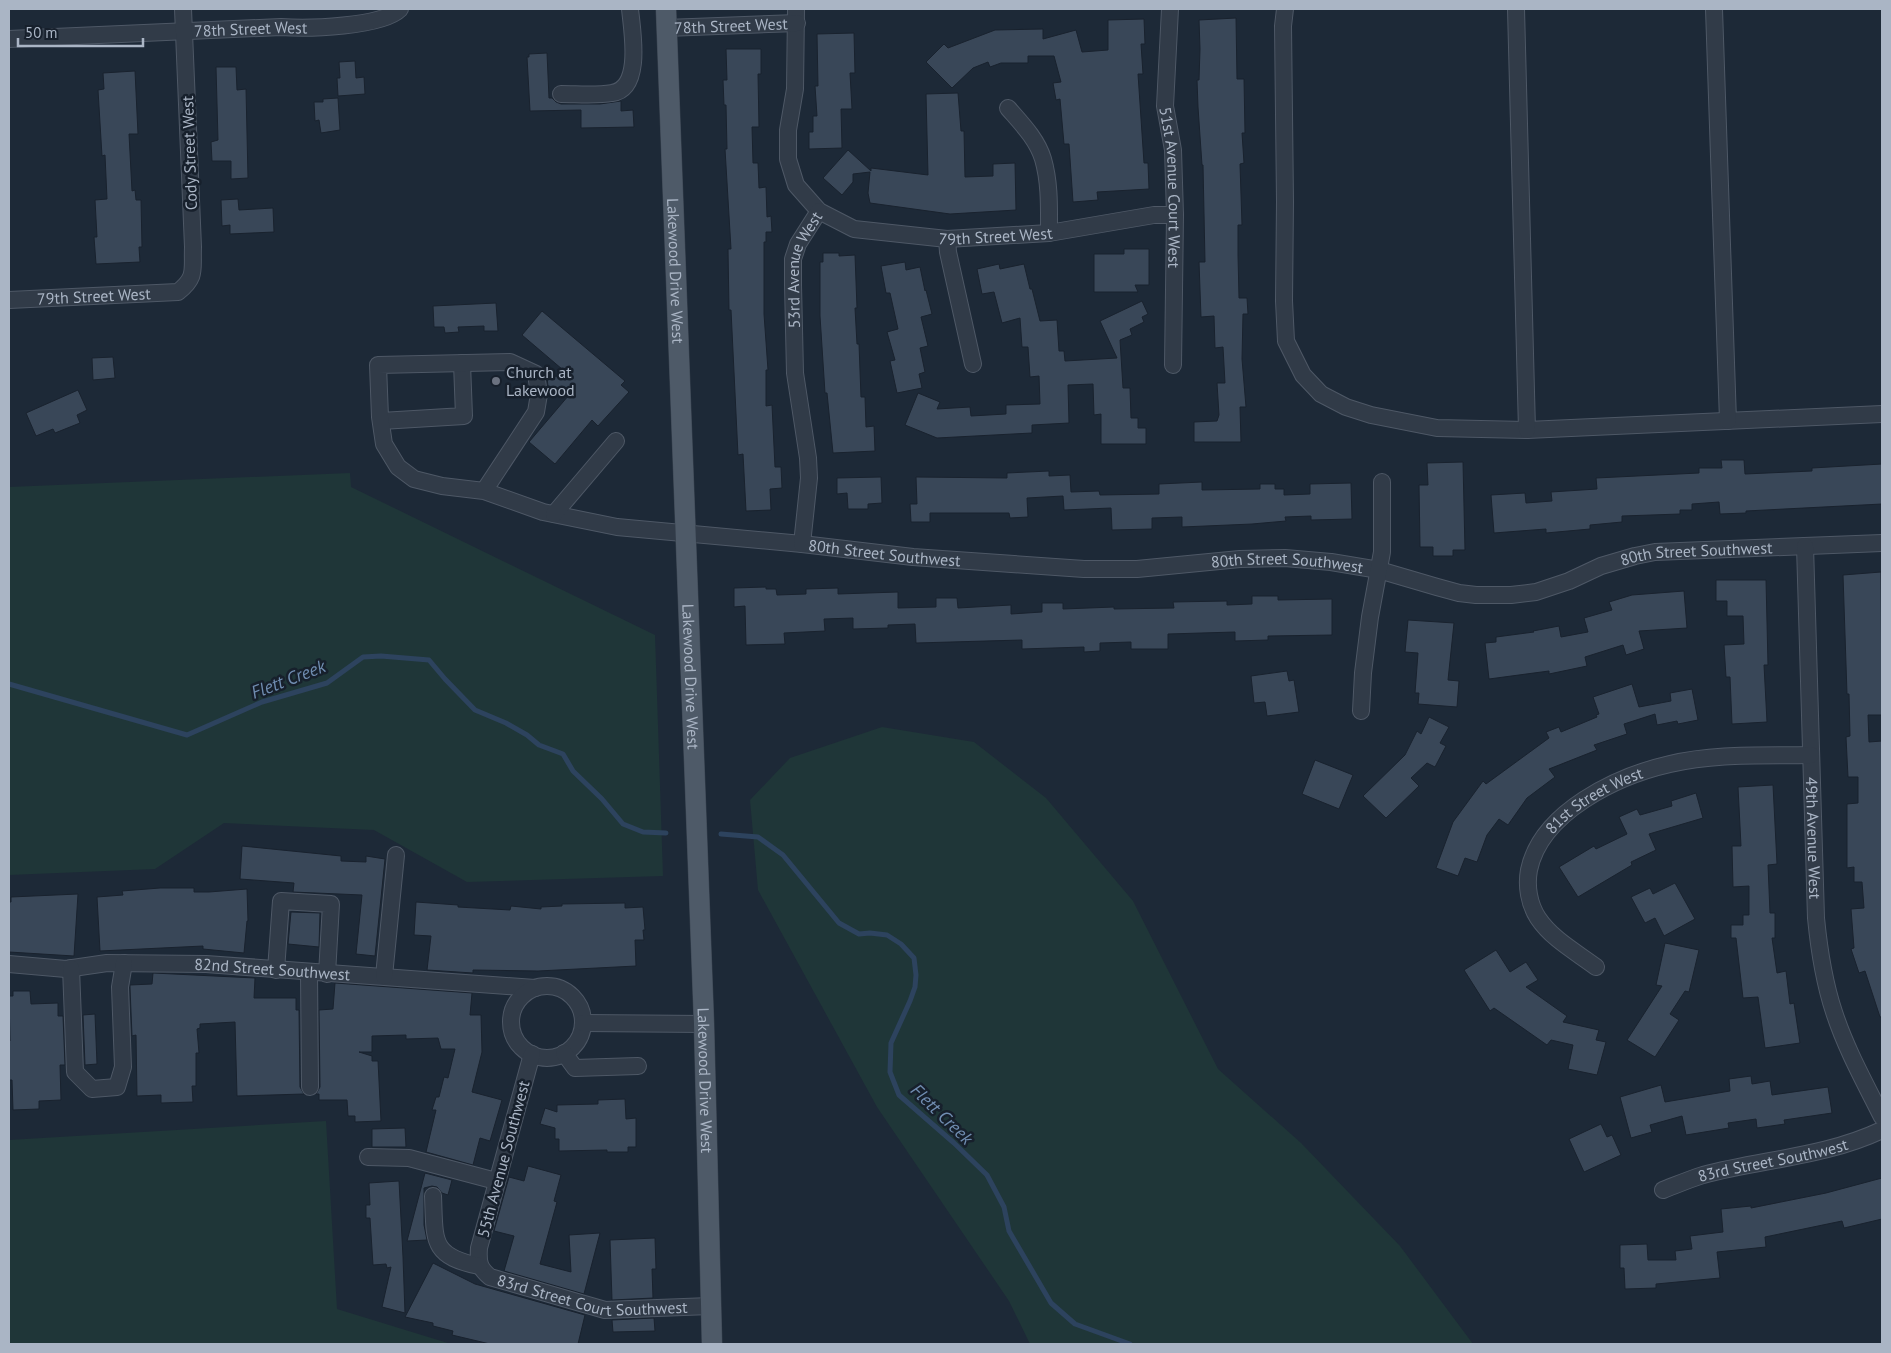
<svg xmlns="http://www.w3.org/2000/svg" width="1891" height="1353" font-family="'PT Sans',sans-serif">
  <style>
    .green { fill: #1f3638 }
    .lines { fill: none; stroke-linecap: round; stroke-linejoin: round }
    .stream { stroke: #2d435e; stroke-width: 5 }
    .building { fill: #394758; stroke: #19222e }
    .minor-casing { stroke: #4e5866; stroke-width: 18 }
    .major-casing { stroke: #3a4451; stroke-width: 21 }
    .minor { stroke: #313b48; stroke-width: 16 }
    .major { stroke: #4e5a68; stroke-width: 20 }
    .worship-dot { fill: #6b7280; stroke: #17202c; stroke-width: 2 }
    .labels { text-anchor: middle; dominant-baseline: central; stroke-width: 5; stroke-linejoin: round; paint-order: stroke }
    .street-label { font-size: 16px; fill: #aab5c5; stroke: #17202c }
    .poi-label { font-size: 16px; fill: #aab5c5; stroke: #17202c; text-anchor: start }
    .water-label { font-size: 18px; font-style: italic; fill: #708db1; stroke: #17202c }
  </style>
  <rect width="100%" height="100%" fill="#1d2937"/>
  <g class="green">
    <path d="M350 473 351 487 655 635 663 876 467 882 374 830 224 823 155 869 9 875V487Z"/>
    <path d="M882 727 974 742 1046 798 1133 901 1218 1069 1301 1143 1400 1246 1473 1344H1030L1009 1301 877 1107 758 890 750 800 790 758Z"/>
    <path d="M326 1121 337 1309 451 1344H9V1140Z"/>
  </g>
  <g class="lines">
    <g class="stream">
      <path d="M9 684 187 735 262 702 327 683 363 657 381 656 429 660 445 679 475 710 506 723 527 735 539 745 563 754 573 771 602 799 623 824 643 832 666 833"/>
      <path d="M721 834 758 837 783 855 839 923 859 934 870 933 887 935 901 944 914 958 916 975 915 987 910 1001 891 1043 890 1072 899 1095 954 1143 987 1175 1004 1207 1009 1231 1051 1303 1075 1324 1130 1344"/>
    </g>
  </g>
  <g class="building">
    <path d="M1236 18 1237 79H1244L1245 133H1242L1244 163 1240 164 1242 225H1238V255L1239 298H1247L1248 314H1243L1242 359 1246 407H1240L1241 442H1194V422L1217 421 1219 415 1217 383H1225L1223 347 1215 348 1214 316 1201 317 1199 262H1205L1203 165H1202L1198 107 1197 80H1199L1200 49 1199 20Z"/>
    <path d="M1144 19 1145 44H1141L1143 74H1138L1144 163H1148L1149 189 1097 192 1098 200 1073 202 1069 144H1064L1060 99 1056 100 1053 83 1061 82 1054 56H1028V63H1001L990 67 988 62 973 68 952 88 926 62 944 44 948 48 995 30 1043 29V39L1076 30 1082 52 1108 50V20Z"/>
    <path d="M854 33 855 73H850L852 109H841L842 148 809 149V132H813V116H817L815 86H818L817 34Z"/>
    <path d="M726 49H761V74H758L759 127H752L753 163H758L759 188 766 187 767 217 771 216 772 232H766V242H764V314L768 370H766V406L772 405 775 467H781L782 488 770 489 771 510 746 511 743 454 738 455 731 310H729L728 249H731L725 149H727L726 105H724L723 80H727Z"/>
    <path d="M547 53 549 98H552L556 102 561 104H600L621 101V111L633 110 634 127 581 128V110L530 111 527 57H529V54Z"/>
    <path d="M355 61 356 78 364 77 365 94 338 96 337 78H340L339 62Z"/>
    <path d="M216 67H236L237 90 246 89 248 178 231 179V161H212L211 142 218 140Z"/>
    <path d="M135 71 138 134H129L132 191 135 190 136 200H141L142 247H139L140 262 96 264 94 237H97L95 200 107 199 105 155 102 156 98 90 104 89 103 73Z"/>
    <path d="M958 93 961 131H964L965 177 993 176V164L1015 163 1016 210 950 214 870 203 868 193 870 172 853 174V182L842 195 823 178 848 150 871 171V168L928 175 926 94Z"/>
    <path d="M338 98 340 130 321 133 319 120 315 121 314 102H323V99Z"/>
    <path d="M238 199 239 210 273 208 274 232 230 234V225L222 226 221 200Z"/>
    <path d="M1124 249H1149V285H1135L1138 292H1094V254H1124Z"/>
    <path d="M823 253H839V256L855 255 857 308H855L857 344H859L861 397H865L866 427 874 426 875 451 833 453 827 393H825L820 316V262H823Z"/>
    <path d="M905 262 906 270 920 267 925 291 926 290 932 314 921 317 928 346 920 348 925 372 919 374 922 388 897 393 890 361 895 360 887 332 898 329 890 293H886L881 266Z"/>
    <path d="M999 264 1000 269 1024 264 1030 289H1032L1040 321 1057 320 1059 351H1064L1065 361 1117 358 1100 321 1142 301 1148 314 1142 317 1144 322 1130 329 1132 335 1120 340 1123 388H1130L1131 418H1138V428H1146V444H1101V414L1094 415 1093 384 1068 385 1069 423 1032 425V433L937 438 905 425 918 393 940 402 937 409 970 407 971 416 1006 414V405L1040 404 1039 376 1030 377 1028 347H1022L1020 318 1002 323 994 292 982 294 977 269Z"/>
    <path d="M496 303 498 331H484V326L458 327 459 332 445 333 444 327H434L433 306Z"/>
    <path d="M542 311 625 381 621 385 629 392 598 426 592 420 555 464 529 442 569 395 549 396 547 377 569 375 522 335Z"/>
    <path d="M113 357 115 378 93 380 92 358Z"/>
    <path d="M78 390 87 410 77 415 80 423 55 433 53 429 36 436 26 413Z"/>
    <path d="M1721 460H1744L1745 474 1812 471V468L1882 464V504L1746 511V513L1720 514 1719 502 1692 504V510H1680V514L1622 516V522L1590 525V529L1546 533V529L1494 533 1491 495 1525 493 1526 503 1552 501 1551 492 1597 489 1596 478 1699 473V468H1722Z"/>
    <path d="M1463 462 1465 550H1453V556H1433V547H1420L1419 485H1428L1427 463Z"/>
    <path d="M1049 471V476L1070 475 1071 492 1099 491 1100 495 1159 494V484L1202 482V490L1260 489V484H1275V489H1284V495L1310 494V484L1351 483 1352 519 1311 520V516L1285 517 1286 521 1252 524 1182 527V517L1152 518V529L1112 530 1111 508 1064 510 1063 496 1027 498 1028 517 1010 518 1009 513H930V522H911L910 504H917L916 477 1007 478V473Z"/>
    <path d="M881 477 882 503 868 504V509H848L847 493 837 494V478Z"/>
    <path d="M1881 572 1882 715H1868L1869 742 1882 741V1017H1880L1865 971 1859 973 1851 949 1854 948 1851 909 1864 908 1862 882H1854V867L1847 868V804L1858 803V777H1848L1846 737 1850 736 1849 694H1847L1843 575Z"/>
    <path d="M1716 580H1766L1768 665H1764L1767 722 1732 724 1730 677H1726L1724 645 1744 644 1743 616H1727V601H1716Z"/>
    <path d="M766 587V589H776L777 595 806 594V589L838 588V594L898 592V608L936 607V598H957L958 608 1011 605V614L1042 612V603H1063V609L1114 607V609L1174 608 1173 602 1227 601V605L1252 604V596H1278V600L1332 599V635L1268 636V640L1235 641V632L1168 634V649H1131V642L1100 643V651L1084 652V647L1022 649V640L916 643 915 624 888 625V628L853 629V618L824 619 825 631 784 633 785 644 746 645 745 606 734 607V588Z"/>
    <path d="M1684 591 1687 628 1639 631 1644 649 1626 655 1623 645 1585 657 1587 666 1549 674V671L1489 679 1485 643 1496 642V637L1534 632 1533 631 1559 626 1561 637 1588 632 1584 618 1612 610 1609 602 1632 595Z"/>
    <path d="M1408 620 1454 623 1448 680 1459 681 1457 707 1418 704 1419 693H1415L1418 653 1405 652Z"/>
    <path d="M1287 671 1289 681 1294 680 1299 712 1267 716 1265 702 1254 703 1251 676Z"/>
    <path d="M1632 684 1639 707 1671 701 1670 693 1692 689 1698 720 1678 724 1677 721 1657 725 1655 714 1624 724 1627 734 1594 745 1597 750 1549 769 1555 777 1527 798 1508 825 1499 819 1487 835 1477 862 1465 858 1458 876 1436 868 1453 822 1483 781 1486 784 1549 738 1546 732 1559 727 1561 732 1597 717 1596 715 1599 714 1593 697Z"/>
    <path d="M1429 717 1449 727 1440 743 1446 746 1435 767 1427 763 1411 778 1419 786 1386 818 1363 796 1405 755 1417 731 1421 734Z"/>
    <path d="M1315 760 1353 775 1339 809 1302 794Z"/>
    <path d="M1773 785 1777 864 1768 865 1770 913H1775V938H1772L1777 973 1786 971 1790 1004 1794 1003 1800 1043 1765 1048 1758 997 1743 998 1736 938H1731V925H1743V915H1749V886L1733 887 1732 846H1741L1738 787Z"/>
    <path d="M1696 793 1703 818 1649 834 1656 850 1631 862 1632 865 1578 897 1559 867 1594 846 1596 849 1627 834 1619 817 1637 809 1640 815 1672 806 1671 801Z"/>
    <path d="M242 846 341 856V861L366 862V856L385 859 375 956 356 954 362 895 293 892 294 883 240 879Z"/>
    <path d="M1675 883 1695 919 1664 936 1655 918 1645 923 1631 897 1650 888 1653 894Z"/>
    <path d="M160 888H194V892H209L247 889 248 921H247L244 953 203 949V946L100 951 97 897 123 895 122 891Z"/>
    <path d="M78 894 74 956 9 952V902H11V897Z"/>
    <path d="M416 902 458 905V907L510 910 511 906 541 909V907L562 906V904L625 903V908L643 907 645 930H643L644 940H635L636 966 538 971 473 970V973L427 970 431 936 414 935Z"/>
    <path d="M291 912 320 913 319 947 288 944Z"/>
    <path d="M1665 943 1699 950 1689 992 1685 991 1670 1014 1679 1020 1655 1057 1627 1040 1662 986 1656 985Z"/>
    <path d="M1496 950 1510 972 1526 962 1538 980 1526 987 1567 1016 1563 1022 1599 1030 1596 1040 1606 1042 1597 1075 1568 1069 1573 1045 1551 1040 1547 1045 1494 1008 1490 1011 1464 970Z"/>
    <path d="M153 973 255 978 254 998H296V1010H299L300 1087 304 1094 237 1096 235 1022 200 1024V1028L197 1029 199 1053H196V1086H192L193 1102 161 1103V1095L137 1096 136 1035 132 1036 130 988V985L152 984Z"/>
    <path d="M335 983 472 993 470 1015H481L482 1052 472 1092 502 1100 490 1141 480 1138 473 1165 426 1152 436 1110H432L436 1097H439L444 1077 448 1078 455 1049H441L438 1038 406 1039V1035L372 1036V1052H359L372 1056V1061H378L381 1121 355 1122V1116H348L347 1100H319V1094H316L320 1087 319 1010 333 1009Z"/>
    <path d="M13 991H30L31 1004 58 1003V1016H63L65 1065H60L61 1100 39 1101V1109L13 1110 12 1080H9V1041H10L9 996H13Z"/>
    <path d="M95 1014 97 1064 85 1065 83 1015Z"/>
    <path d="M1751 1076 1752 1084 1770 1081 1772 1095 1828 1087 1832 1113 1784 1120 1785 1124 1757 1128 1756 1119 1728 1123 1729 1128 1686 1135 1682 1116 1650 1125 1652 1132 1631 1138 1620 1097 1661 1085 1665 1102 1730 1091 1729 1079Z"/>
    <path d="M625 1099 626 1119 636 1118V1147H628V1152H607V1150L559 1151V1139H555V1128L540 1124 545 1108 557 1112V1105L598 1104V1100Z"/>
    <path d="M1601 1124 1607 1137 1612 1135 1621 1155 1584 1172 1569 1139Z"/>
    <path d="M405 1128 406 1147H372V1129Z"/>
    <path d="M528 1166 561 1175 554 1201 557 1202 540 1264 571 1272 569 1235 600 1233 584 1294 504 1271 514 1236 494 1231 509 1177 524 1181Z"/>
    <path d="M425 1173 452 1180 448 1195 442 1193 437 1187 432 1186 424 1188V1225L427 1240 407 1241Z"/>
    <path d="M1882 1178V1219L1844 1228 1842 1221 1765 1237 1766 1247 1717 1252 1720 1278 1656 1284V1288L1625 1289 1624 1268H1620V1245L1647 1244 1648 1260H1676L1675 1251 1692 1249 1690 1236 1723 1232 1721 1209 1751 1206V1208L1826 1193Z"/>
    <path d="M399 1181 403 1257 405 1313 382 1307 391 1267 387 1268 386 1264 373 1265 370 1218H366V1205H370L369 1183Z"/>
    <path d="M655 1238 656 1269H652L653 1298 612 1300 610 1240Z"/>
    <path d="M433 1263 475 1284 585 1315 578 1344H490L452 1335 453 1331 433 1326V1323L405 1317Z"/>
    <path d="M654 1318 655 1331 613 1332 612 1320Z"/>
  </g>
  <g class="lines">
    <defs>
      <g id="minor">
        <path id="s1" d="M796 9 795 89 788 130V159L796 185 819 211 854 229 947 239 1049 233 1154 215H1175"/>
        <path id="s2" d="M1170 9 1165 106 1173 150 1175 215 1173 365"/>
        <path d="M1285 9 1283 26 1285 202 1284 301 1286 341 1303 375 1321 394 1346 407 1371 415 1437 428 1527 430 1882 414"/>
        <path d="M1516 9 1527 430"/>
        <path d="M1714 9 1728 421"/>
        <path id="s3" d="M666 28 797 23"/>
        <path id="s4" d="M9 39 281 27C307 29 382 27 400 9"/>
        <path d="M561 94C577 94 596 96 612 93 643 89 632 30 630 9"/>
        <path d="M1008 108C1021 123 1037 139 1043 159 1050 183 1049 209 1049 233"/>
        <path d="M947 239 948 252 973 364"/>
        <path id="s5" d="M9 300 178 292C197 277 192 270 193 247L183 9"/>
        <path d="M381 421 464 416 462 363"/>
        <path id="s6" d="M484 491 536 412 539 394 536 374 510 362 378 365 380 417 384 444 398 467 414 479 442 486 484 491 543 512 617 527 802 544 913 557 1084 569H1137L1240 559 1285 558 1331 562 1379 570 1437 587 1459 593 1476 595H1511L1536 592 1569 581 1601 566 1635 556 1655 552 1882 543"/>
        <path d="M554 514 616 441"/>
        <path id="s7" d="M802 544 809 478 808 458 795 373 793 285V259L798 244 819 211"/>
        <path id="s8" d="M1805 546 1816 918C1819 949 1824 982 1834 1012 1846 1049 1865 1083 1882 1117"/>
        <path d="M1361 711 1363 673 1370 617 1382 552V482"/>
        <path id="s9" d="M9 964 66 969 107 963 206 964 535 988"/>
        <path id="s10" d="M1596 967C1576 952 1552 939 1538 918 1529 904 1526 886 1529 870 1541 812 1617 776 1670 764 1716 753 1764 756 1811 755"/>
        <path d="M71 968 75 1072 92 1089 117 1087 123 1067 120 987 124 963"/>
        <path d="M276 970 281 901 331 904 327 974"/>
        <path d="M309 972 310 1087"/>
        <path d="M384 976 396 855"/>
        <circle cx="547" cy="1022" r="36"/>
        <path d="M583 1023 704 1024"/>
        <path d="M564 1053 575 1068 638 1066"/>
        <path id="s11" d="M532 1054 479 1248C478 1262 479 1268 490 1277L605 1310 710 1306"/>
        <path d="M368 1157 409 1158 496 1181"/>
        <path id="s12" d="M1663 1190C1676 1185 1690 1179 1703 1175 1763 1159 1825 1157 1882 1130"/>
        <path d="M433 1196C435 1240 430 1256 479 1266"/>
      </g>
      <g id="major">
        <path id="s13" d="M666 9 704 1024 712 1344"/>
      </g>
    </defs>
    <use href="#minor" class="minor-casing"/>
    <use href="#major" class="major-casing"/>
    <use href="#minor" class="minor"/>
    <use href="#major" class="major"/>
  </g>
  <circle class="worship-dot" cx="496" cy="381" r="5"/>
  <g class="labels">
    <g class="street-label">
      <text stroke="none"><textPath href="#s3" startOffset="65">78th Street West</textPath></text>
      <text stroke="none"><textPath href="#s4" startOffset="242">78th Street West</textPath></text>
      <text transform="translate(189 153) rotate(-92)">Cody Street West</text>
      <text stroke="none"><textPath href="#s2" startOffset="179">51st Avenue Court West</textPath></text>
      <text stroke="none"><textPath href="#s1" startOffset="394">79th Street West</textPath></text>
      <text stroke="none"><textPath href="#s13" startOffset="262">Lakewood Drive West</textPath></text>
      <text stroke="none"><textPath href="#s7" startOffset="278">53rd Avenue West</textPath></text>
      <text stroke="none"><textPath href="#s5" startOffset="85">79th Street West</textPath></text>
      <text stroke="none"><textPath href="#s6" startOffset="898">80th Street Southwest</textPath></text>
      <text stroke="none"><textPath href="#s6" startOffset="1722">80th Street Southwest</textPath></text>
      <text stroke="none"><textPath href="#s6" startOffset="1302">80th Street Southwest</textPath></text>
      <text stroke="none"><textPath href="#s13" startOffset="668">Lakewood Drive West</textPath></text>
      <text stroke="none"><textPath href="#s10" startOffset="226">81st Street West</textPath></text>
      <text stroke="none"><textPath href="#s8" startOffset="292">49th Avenue West</textPath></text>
      <text stroke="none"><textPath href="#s9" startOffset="264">82nd Street Southwest</textPath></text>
      <text stroke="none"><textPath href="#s13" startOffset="1072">Lakewood Drive West</textPath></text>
      <text transform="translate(503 1159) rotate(-75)">55th Avenue Southwest</text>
      <text stroke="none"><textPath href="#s12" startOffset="114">83rd Street Southwest</textPath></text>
      <text stroke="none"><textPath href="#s11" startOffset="339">83rd Street Court Southwest</textPath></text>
    </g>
    <g class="poi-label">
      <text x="506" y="372">Church at<tspan x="506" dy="18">Lakewood</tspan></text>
    </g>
    <g class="water-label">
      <text transform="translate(288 679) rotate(-21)">Flett Creek</text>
      <text transform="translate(942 1114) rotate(44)">Flett Creek</text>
    </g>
  </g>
  <rect width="1891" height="1353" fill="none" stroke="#aab5c5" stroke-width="20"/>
  <path d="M18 38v8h125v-8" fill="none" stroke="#aab5c5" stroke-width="2.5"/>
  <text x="25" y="38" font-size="15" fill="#aab5c5" stroke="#17202c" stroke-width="4" paint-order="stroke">50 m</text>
</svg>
